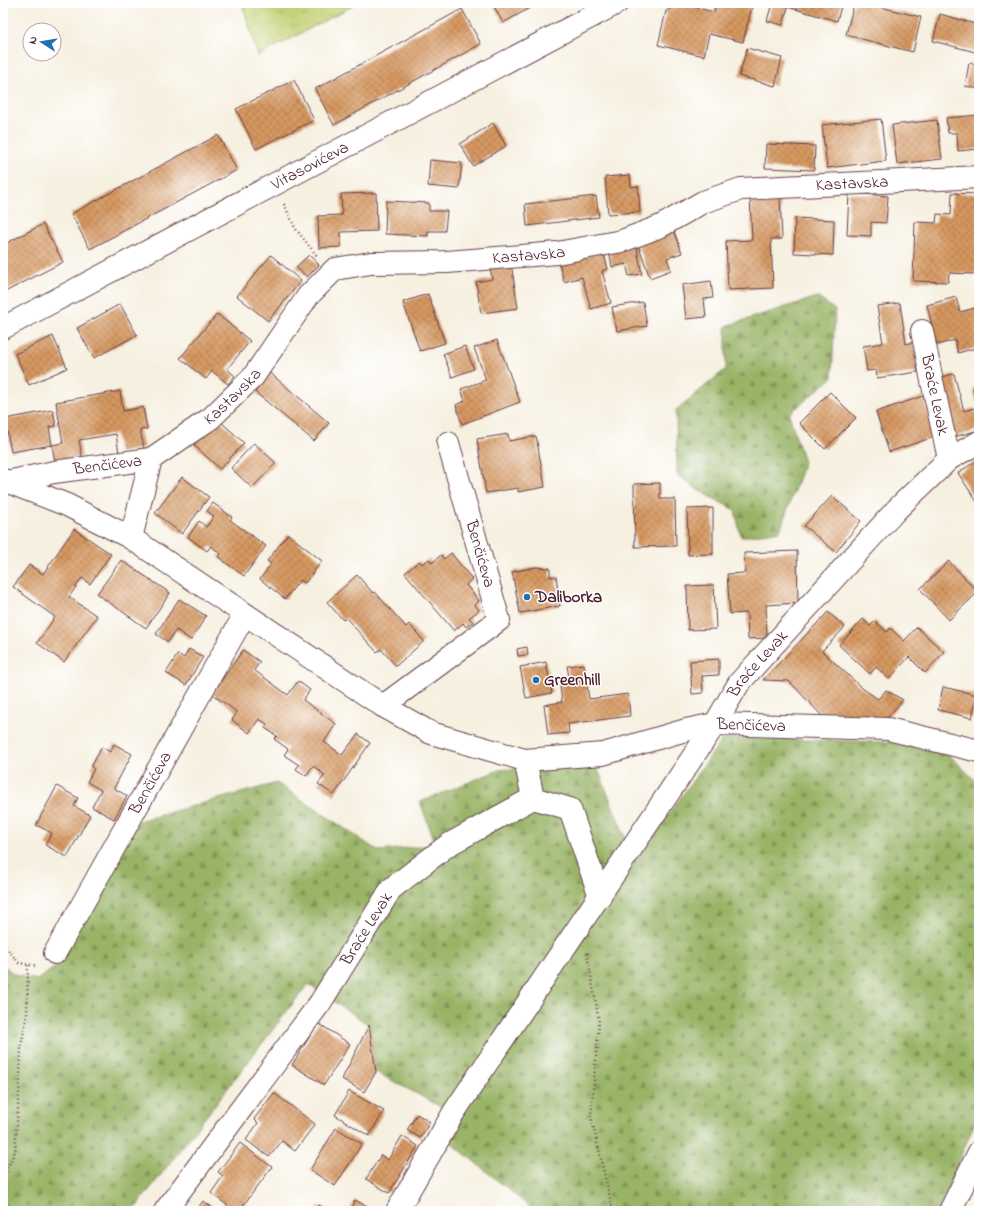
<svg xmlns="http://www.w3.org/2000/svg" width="982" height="1214" font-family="'Indie Flower',sans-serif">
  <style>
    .grass { fill: url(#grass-tufts); stroke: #867850 }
    .forest { fill: url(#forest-firs); stroke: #726a48 }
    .building { fill: url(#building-cross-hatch) }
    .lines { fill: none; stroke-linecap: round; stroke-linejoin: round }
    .street-casing { stroke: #643e46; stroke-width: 24 }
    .path { stroke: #643e46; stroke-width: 2.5; stroke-dasharray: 1 3; stroke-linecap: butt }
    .street { stroke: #fff; stroke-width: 22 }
    .poi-dot { fill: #1f6fb2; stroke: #fff; stroke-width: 1.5 }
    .labels { text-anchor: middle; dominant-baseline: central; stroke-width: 3; stroke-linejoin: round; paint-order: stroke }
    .street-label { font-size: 17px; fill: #4a1f2b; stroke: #fff }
    .poi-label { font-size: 17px; font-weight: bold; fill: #4a1f2b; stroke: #fff; text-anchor: start }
  </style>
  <defs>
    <pattern id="grass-tufts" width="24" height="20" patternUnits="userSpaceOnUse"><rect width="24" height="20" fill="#c2d274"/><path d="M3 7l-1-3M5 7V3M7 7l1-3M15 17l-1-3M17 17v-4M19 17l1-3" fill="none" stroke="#a8b465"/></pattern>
    <pattern id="forest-firs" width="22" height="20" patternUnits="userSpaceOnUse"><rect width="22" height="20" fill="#99b466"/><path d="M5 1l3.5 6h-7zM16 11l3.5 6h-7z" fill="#7f9254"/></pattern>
    <pattern id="building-cross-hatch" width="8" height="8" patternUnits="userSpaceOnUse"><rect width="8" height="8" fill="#d69861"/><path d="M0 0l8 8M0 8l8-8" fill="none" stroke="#b07b50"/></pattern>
  </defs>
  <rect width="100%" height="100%" fill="#fff"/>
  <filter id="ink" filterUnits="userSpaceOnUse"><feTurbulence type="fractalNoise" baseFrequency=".025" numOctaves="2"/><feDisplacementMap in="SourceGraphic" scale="8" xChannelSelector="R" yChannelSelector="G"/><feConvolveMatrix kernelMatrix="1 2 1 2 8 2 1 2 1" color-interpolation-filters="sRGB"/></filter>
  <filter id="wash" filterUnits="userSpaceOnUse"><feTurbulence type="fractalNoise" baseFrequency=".012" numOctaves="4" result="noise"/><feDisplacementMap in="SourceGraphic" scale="16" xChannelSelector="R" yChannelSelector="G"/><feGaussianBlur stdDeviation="0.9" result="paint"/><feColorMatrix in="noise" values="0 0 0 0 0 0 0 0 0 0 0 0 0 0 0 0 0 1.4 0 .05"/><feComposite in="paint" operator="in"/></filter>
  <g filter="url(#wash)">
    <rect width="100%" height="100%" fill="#f6f0e0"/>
    <path class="grass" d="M242 3H358L258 56Z"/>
    <g class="forest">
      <path d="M817 297 835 310 832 378 789 414 804 462 780 531 741 537 735 510 698 490 677 475 676 410 726 369V326Z"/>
      <path d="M723 738 890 742 948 754 979 784V1113L938 1211H535L433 1128 445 1109 376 1072 369 1025 308 984 133 1211H3V965L14 974 37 980 57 966 138 821 277 783 378 851 436 845 420 802 499 770 595 762 635 862Z"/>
    </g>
    <g id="blocks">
      <g class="building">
        <path d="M492 3H537V4L503 23Z"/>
        <path d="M716 3H753L743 42 709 34 704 56 658 45 666 11 681 4 714 12Z"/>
        <path d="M772 3H842L837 21 788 7 783 25 767 21Z"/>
        <path d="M854 3H864L921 17 913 52 846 35Z"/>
        <path d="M462 9 481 44 334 125 315 89Z"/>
        <path d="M940 14 979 25V53L933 41Z"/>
        <path d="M747 48 782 58 775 86 739 76Z"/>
        <path d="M969 63 979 65V89L965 86Z"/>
        <path d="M294 80 314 120 256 149 236 109Z"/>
        <path d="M979 115V149L958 151 957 133H948L946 118Z"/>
        <path d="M881 119 886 161 827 168 822 125Z"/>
        <path d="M937 120 942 159 897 164 892 125Z"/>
        <path d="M493 123 506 146 473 166 460 144Z"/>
        <path d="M218 135 237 170 90 249 71 214Z"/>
        <path d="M766 144 815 146 814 170 765 168Z"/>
        <path d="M430 160 462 163 459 189 428 186Z"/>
        <path d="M630 175 631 187 638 186 640 212 608 214 605 177Z"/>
        <path d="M376 193 377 231 341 232V247L319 248 318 216 342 215 341 194Z"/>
        <path d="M849 193 888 196 886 223 871 222V236L847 235Z"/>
        <path d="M952 193 979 194 976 274 949 273 948 282 913 281 915 222 936 223 937 214 951 215Z"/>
        <path d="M596 196 599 217 527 226 525 204Z"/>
        <path d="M780 196 782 239H771L773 288 728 290 726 241 752 240 750 197Z"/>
        <path d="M386 201 429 203V211H447L445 231H428V236L385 234Z"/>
        <path d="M795 218 834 220 833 255 794 253Z"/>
        <path d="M43 224 63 262 3 293V245Z"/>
        <path d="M674 231 682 253 667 258 671 270 650 278 638 244Z"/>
        <path d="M636 244 642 274 629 276 626 264 612 267 609 249Z"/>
        <path d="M603 251 608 269 602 271 611 303 591 309 582 277 564 282 559 263Z"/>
        <path d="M271 255 301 281 268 321 237 296Z"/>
        <path d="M309 255 319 265 307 277 296 267Z"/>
        <path d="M511 263 518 308 481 313 476 282 492 279 490 266Z"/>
        <path d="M711 281 713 298 704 299 706 317 686 319 682 285Z"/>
        <path d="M428 294 445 343 420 351 403 302Z"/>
        <path d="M956 297 960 312 979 307V347L958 353 955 340 937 345 927 305Z"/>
        <path d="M643 302 647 326 617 331 612 307Z"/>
        <path d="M900 303 906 344 914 342 918 372 877 378 876 370 867 371 863 346 883 343 877 306Z"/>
        <path d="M120 304 137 335 94 358 77 328Z"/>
        <path d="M217 314 250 341 227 369 235 376 228 384 212 371 206 379 180 358Z"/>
        <path d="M53 336 67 368 29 385 15 354Z"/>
        <path d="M497 340 520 402 462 424 456 405 465 401 461 389 486 380 474 348Z"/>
        <path d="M465 346 474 369 452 377 443 354Z"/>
        <path d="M270 373 329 423 314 441 255 392Z"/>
        <path d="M954 374 964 411 974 408 979 426V430L954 437 938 378Z"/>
        <path d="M979 387V409L973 389Z"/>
        <path d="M120 391 123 411 143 407 147 429 140 430 144 448 119 453 116 434 79 440 82 457 55 462 52 445 11 452 5 419 53 410 56 426 49 427 52 445 63 443 56 402Z"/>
        <path d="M830 392 856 418 825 449 799 423Z"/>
        <path d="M923 396 937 436 889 452 876 412Z"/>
        <path d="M218 419 244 443 220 469 194 445Z"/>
        <path d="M508 434 509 441 536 436 545 487 518 492V488L486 493 477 439Z"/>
        <path d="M254 443 276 463 252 488 231 468Z"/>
        <path d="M979 459V505L958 473Z"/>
        <path d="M182 477 209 497 182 534 155 513Z"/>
        <path d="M660 483V499H675L676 546 635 547 634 484Z"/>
        <path d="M832 496 861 521 836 552 804 526Z"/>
        <path d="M213 503 232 517 230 520 266 546 244 576 218 557 221 554 211 546 207 551 188 537 199 521 206 527 214 516 207 511Z"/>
        <path d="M713 508V554L688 555 687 509Z"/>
        <path d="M74 529 111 554 90 584 82 578 69 597 97 616 64 662 37 643 55 617 13 587 29 565 43 574Z"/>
        <path d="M288 534 322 561 305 583 300 580 285 599 260 579 271 564 267 561Z"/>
        <path d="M797 551 798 603 766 605 767 638 748 639 747 613 730 614 727 574 745 573 744 553Z"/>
        <path d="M451 553 472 579 466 585 479 601 475 605 479 610 469 618 473 622 466 627 463 623 454 631 405 573 419 561 422 564 429 559 432 563 441 555 444 559Z"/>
        <path d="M121 560 170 593 146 628 97 594Z"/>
        <path d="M949 561 978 592 949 620 920 589Z"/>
        <path d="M536 567 550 568V577L556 576 560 606 520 613 512 572Z"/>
        <path d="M357 575 373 593 375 592 406 627 409 624 424 641 396 666 381 649 377 652 346 618 343 620 327 602Z"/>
        <path d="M714 585 716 629 688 630 687 586Z"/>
        <path d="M179 599 206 616 191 640 176 630 168 642 156 634Z"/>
        <path d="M828 612 845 627 822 651 862 688 878 699 886 690 903 700 886 719 824 718 789 681 763 680Z"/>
        <path d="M863 619 870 626 875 621 887 632 890 628 904 641 917 627 944 652 925 673 909 657 889 679 876 667 870 674 839 645Z"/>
        <path d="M527 647 528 655 518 656 517 649Z"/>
        <path d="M189 649 203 657 186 685 166 673 178 654 184 658Z"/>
        <path d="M243 650 260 662 254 670 288 695 298 681 310 690 303 700 336 724 324 742 342 755 358 734 370 743 334 795 318 784 325 775 313 766 306 776 296 769 299 765 284 755 288 749 274 739 277 736 265 728 267 724 259 719 249 733 232 720 237 712 212 694Z"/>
        <path d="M719 659V675L702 676 703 693 692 694 690 661Z"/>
        <path d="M546 662 552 693 526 698 520 667Z"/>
        <path d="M584 664 589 699 628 694 630 716 568 724 569 733 548 735 544 705 562 702 559 678 569 677 567 666Z"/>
        <path d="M943 687 977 695 972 718 938 710Z"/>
        <path d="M114 744 132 754 114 788 127 796 114 819 92 807 101 790 87 782 94 769 91 767 102 747 110 752Z"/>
        <path d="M57 786 78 798 74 806 90 815 67 857 45 845 52 833 36 825Z"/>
        <path d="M318 1023 350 1044 324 1085 292 1065Z"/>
        <path d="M369 1025 376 1072 364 1092 342 1079Z"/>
        <path d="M349 1091 384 1111 369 1136 335 1115Z"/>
        <path d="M274 1093 315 1124 295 1151 282 1141 269 1157 246 1140 258 1123 254 1119Z"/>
        <path d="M417 1114 430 1122 420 1138 407 1130Z"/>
        <path d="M336 1128 362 1144 335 1186 310 1170Z"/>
        <path d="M402 1136 418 1146 389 1193 366 1179 381 1155 388 1160Z"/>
        <path d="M240 1143 272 1167 239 1211H235L211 1193 223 1176 218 1172Z"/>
        <path d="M355 1200 375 1211H349Z"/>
        <path d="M203 1201 218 1211H196Z"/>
        <path d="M319 1205 330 1211H316Z"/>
      </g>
    </g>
  </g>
  <g filter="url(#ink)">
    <use href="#blocks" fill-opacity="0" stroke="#643e46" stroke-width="1"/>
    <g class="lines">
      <defs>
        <g id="street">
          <path id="s1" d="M3 328 617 3"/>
          <path id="s2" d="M922 331 932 381 949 459"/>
          <path id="s3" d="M151 459 211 418 253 377 308 296 335 269 371 263 447 262 557 253 622 241 661 226 703 202 741 189 979 177"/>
          <path id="s4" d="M3 480 67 505 131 538 383 706 431 733 525 760 603 754 686 730 715 724 888 729 979 751"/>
          <path id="s5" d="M7 482 54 472 151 459 131 538"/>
          <path d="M383 706 499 620 448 443"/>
          <path d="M525 760 533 798"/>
          <path id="s6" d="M55 953 245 614"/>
          <path id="s7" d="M165 1211 320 1003 391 889 448 845 533 798 570 809 600 897"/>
          <path id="s8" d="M397 1211 454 1112 715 724 739 683 897 509 949 459 979 442"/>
          <path d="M950 1211 979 1152"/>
        </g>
      </defs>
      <use href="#street" class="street-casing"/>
      <g class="path">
        <path d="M284 204 295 228 318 257"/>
        <path d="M3 944 19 963 37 966"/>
        <path d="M587 953 599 1022 591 1116 613 1211"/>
        <path d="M3 1179 15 1151 20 1078 21 1046 27 1015 28 965"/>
      </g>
      <use href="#street" class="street"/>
    </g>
  </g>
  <g class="poi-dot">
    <circle cx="527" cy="597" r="4"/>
    <circle cx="536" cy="680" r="4"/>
  </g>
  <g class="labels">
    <g class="street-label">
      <text stroke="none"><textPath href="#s1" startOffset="347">Vitasovićeva</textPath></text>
      <text stroke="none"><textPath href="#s3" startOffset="798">Kastavska</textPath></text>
      <text stroke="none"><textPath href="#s3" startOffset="462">Kastavska</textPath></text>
      <text stroke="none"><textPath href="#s3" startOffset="103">Kastavska</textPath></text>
      <text stroke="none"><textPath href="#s2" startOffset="65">Braće Levak</textPath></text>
      <text stroke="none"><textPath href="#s5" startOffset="102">Benčićeva</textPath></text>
      <text transform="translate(480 554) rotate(74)">Benčićeva</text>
      <text stroke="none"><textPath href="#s8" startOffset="656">Braće Levak</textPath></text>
      <text stroke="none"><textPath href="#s4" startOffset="827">Benčićeva</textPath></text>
      <text stroke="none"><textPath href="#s6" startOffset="195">Benčićeva</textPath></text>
      <text stroke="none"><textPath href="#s7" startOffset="347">Braće Levak</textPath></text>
    </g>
    <g class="poi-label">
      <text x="535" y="597">Daliborka</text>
      <text x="544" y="680">Greenhill</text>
    </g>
  </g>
  <rect width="982" height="1214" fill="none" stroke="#fff" stroke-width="16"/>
  <g transform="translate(42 42) rotate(282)"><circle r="19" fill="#ffffff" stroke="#b7a5aa"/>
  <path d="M0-3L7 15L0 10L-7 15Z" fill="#1f6fb2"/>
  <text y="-6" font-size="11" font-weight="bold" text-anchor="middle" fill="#4a1f2b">N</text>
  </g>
</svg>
